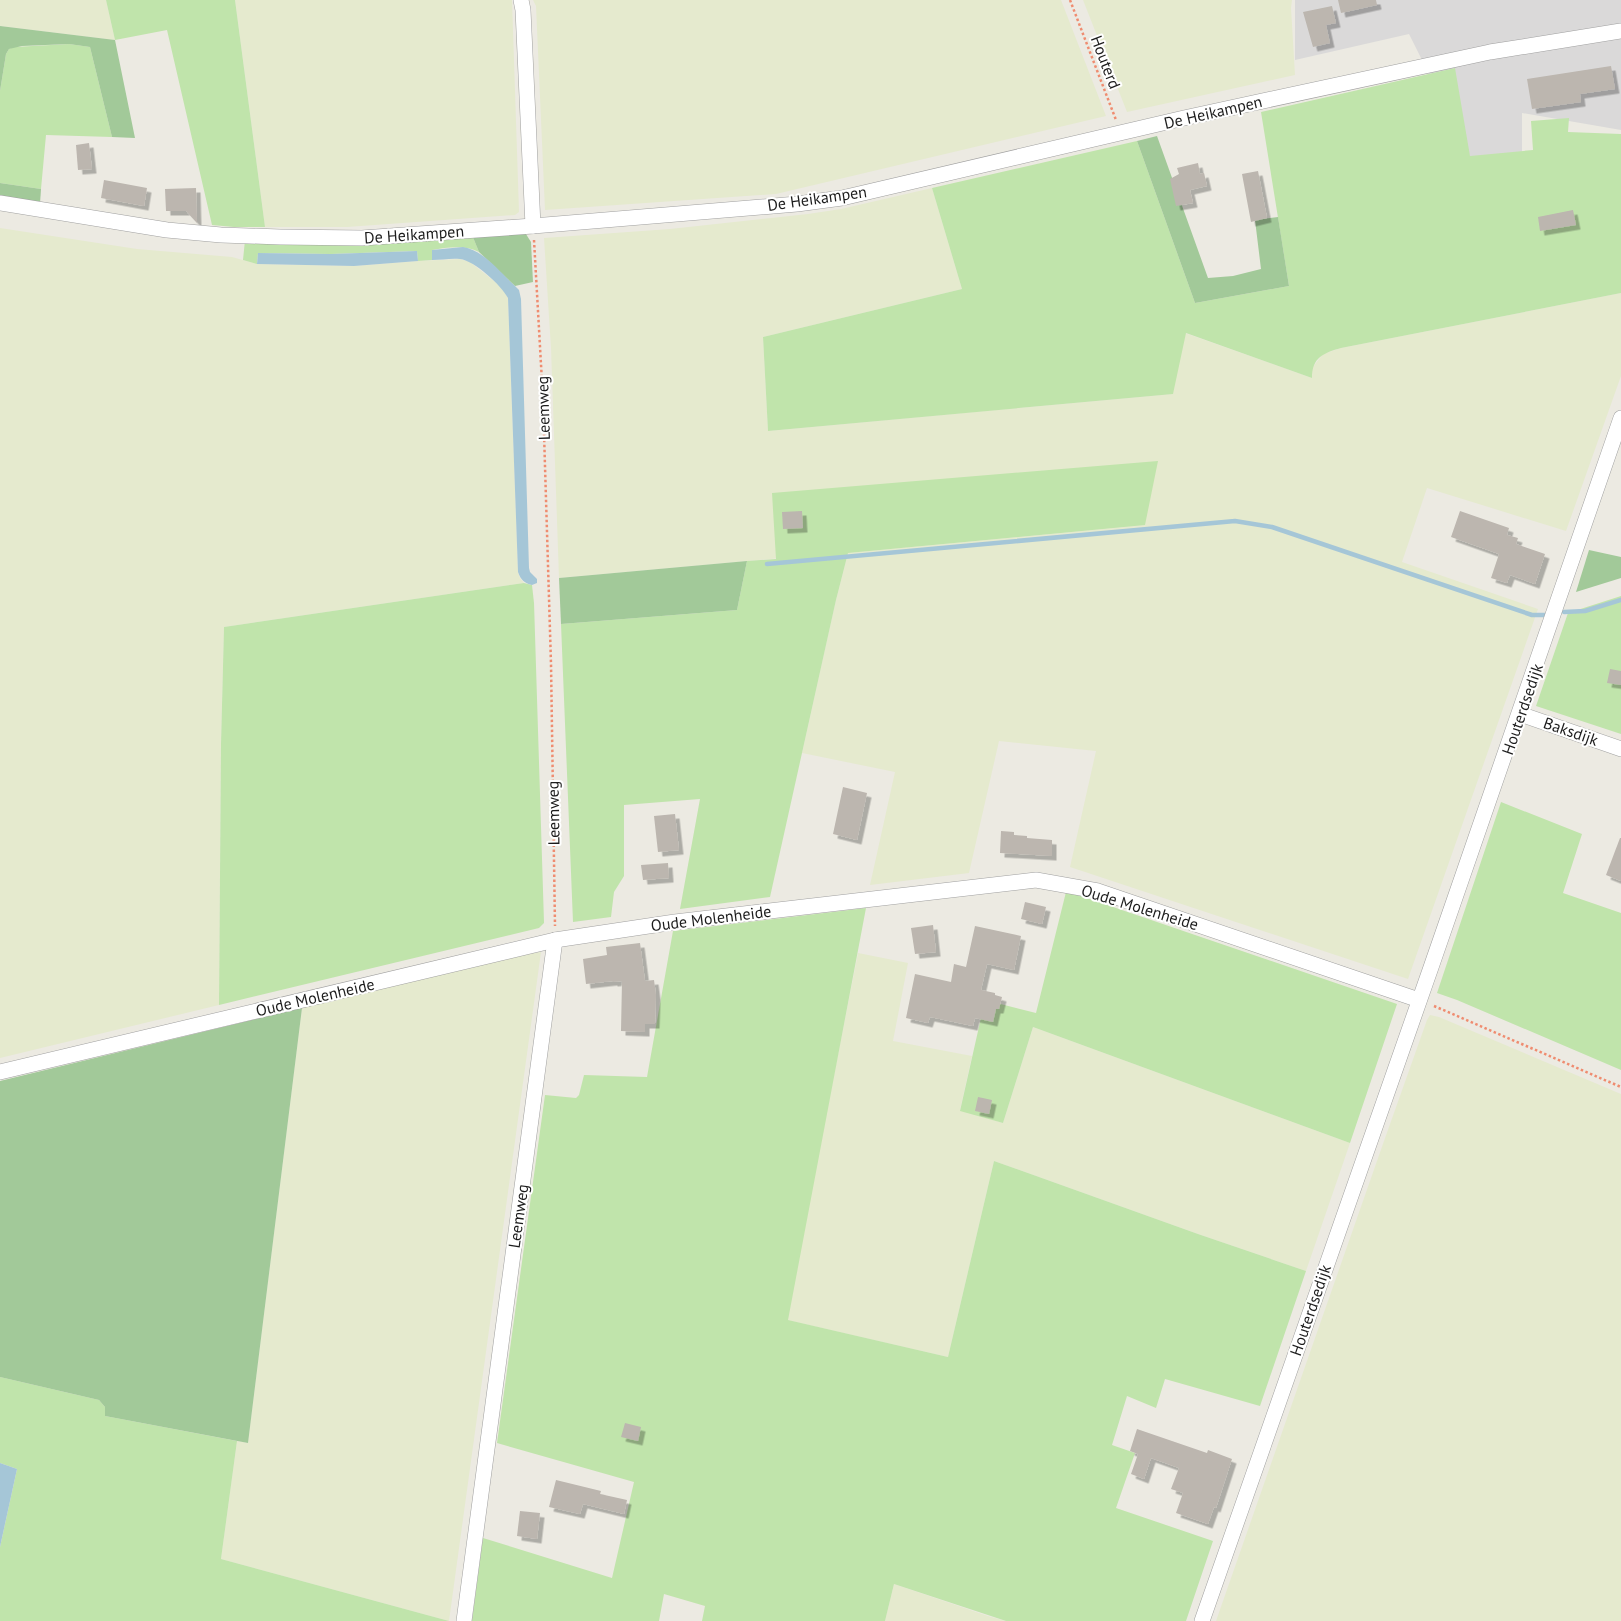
<svg xmlns="http://www.w3.org/2000/svg" width="1621" height="1621" font-family="'PT Sans',sans-serif">
  <style>
    .residential { fill: #dad9d9 }
    .farmland { fill: #e5eace }
    .grass { fill: #c0e4ab }
    .forest { fill: #a2c999 }
    .water { fill: #a5c6d7 }
    .lines { fill: none; stroke-linecap: round; stroke-linejoin: round }
    .stream { stroke: #a5c6d7; stroke-width: 4.5 }
    .building { fill: #bcb6af; filter: url(#shadow) }
    .minor-casing { stroke: #a0a0a0; stroke-width: 16 }
    .path { stroke: #ef8c70; stroke-width: 2.5; stroke-dasharray: 2.5 2.5; stroke-linecap: butt }
    .minor { stroke: #fff; stroke-width: 15 }
    .labels { text-anchor: middle; dominant-baseline: central; stroke-width: 4; stroke-linejoin: round; paint-order: stroke }
    .street-label { font-size: 16px; fill: #1c1c1c; stroke: #fff }
  </style>
  <defs>
    <filter id="shadow"><feDropShadow dx="4.5" dy="4.5" stdDeviation="0" flood-color="#0004"/></filter>
  </defs>
  <rect width="100%" height="100%" fill="#eceae2"/>
  <path class="residential" d="M1295 0H1621V130L1522 113V164H1474L1409 34 1295 60Z"/>
  <g class="farmland">
    <path d="M0 0H106L115 40 0 26Z"/>
    <path d="M235 0H512L519 212 515 215 347 227H265Z"/>
    <path d="M533 0H1061L1106 116 776 194 545 210 536 6Z"/>
    <path d="M1083 0H1292L1291 8 1295 75 1127 112Z"/>
    <path d="M932 188 962 289 763 337 768 431 1172 394 1185 333 1312 378V368L1323 354 1341 348 1621 293V376L1566 531 1427 488 1402 562 1538 609 1408 979 1070 867 1096 751 999 741 969 873 870 885 895 772 802 753 836 600 848 553 1145 525 559 578 551 348 544 238 670 229 808 214 841 209Z"/>
    <path d="M0 228 137 249 232 257 257 264 354 266 418 261 460 259 470 262 498 284 504 290 508 298 518 572 520 578 524 583 224 627 221 744 219 1005 0 1058Z"/>
    <path d="M541 952 449 1621 221 1559 237 1441 248 1443 302 1008 525 954Z"/>
    <path d="M858 953 908 963 893 1041 972 1056 960 1110 1003 1123 1033 1027 1350 1143 1306 1271 1198 1234 994 1161 948 1357 787 1320 810 1197Z"/>
    <path d="M1430 1015 1439 1017 1621 1094V1621H1216L1384 1141 1427 1020Z"/>
    <path d="M894 1584 988 1616 1006 1621H885Z"/>
  </g>
  <g class="grass">
    <path d="M106 0H235L265 227H234L212 225 167 30 115 40Z"/>
    <path d="M69 44 90 47 112 137 46 135 41 189 0 183V91L6 54 9 49 14 47Z"/>
    <path d="M1455 68 1470 156 1533 150 1531 121 1569 118 1568 132 1621 134V293L1341 348C1324 353 1312 357 1312 378L1186 333 1173 394 768 431 763 337 962 289 932 188 1137 141 1195 303 1289 286 1261 112Z"/>
    <path d="M472 235 479 252C466 245 448 247 432 250V260L418 261 417 251 331 254 258 253 257 264 243 260 245 240Z"/>
    <path d="M1158 461 1145 525 848 553 836 600 770 897 680 909 700 799 624 805V876L614 892 611 917 573 922 561 624 737 610 747 561 776 559 772 493Z"/>
    <path d="M524 583 532 585 534 603 544 923 539 928 219 1005 221 744 224 627Z"/>
    <path d="M1621 596V734L1536 706 1568 613Z"/>
    <path d="M1501 802 1582 834 1563 893 1621 913V1070L1457 1000 1437 993Z"/>
    <path d="M1066 892 1075 894 1397 1004 1350 1143 1033 1027 1003 1123 960 1111 985 1000 1036 1013Z"/>
    <path d="M866 908 788 1320 948 1357 994 1161 1198 1234 1306 1271 1260 1406 1165 1379 1156 1408 1127 1396 1112 1445 1135 1453 1116 1508 1213 1541 1186 1621H1006L894 1584 885 1621H702L705 1606 664 1594 659 1621H472L483 1538 612 1578 634 1482 497 1443 545 1095 576 1098 579 1095 584 1075 647 1077 673 931Z"/>
    <path d="M0 1377 99 1400 105 1407V1416L237 1441 221 1559 449 1621H0V1547L17 1469 0 1463Z"/>
  </g>
  <g class="forest">
    <path d="M0 26 115 40 135 138 112 137 90 47 69 44 22 46 9 49 6 54 0 91Z"/>
    <path d="M1157 136 1208 278 1233 276 1261 269 1255 220 1278 217 1289 286 1195 303 1137 141Z"/>
    <path d="M0 183 41 189 40 204 0 198Z"/>
    <path d="M524 231 531 242 533 282 515 286 479 252 472 235Z"/>
    <path d="M1589 550 1621 557V578L1576 592Z"/>
    <path d="M747 561 737 610 561 624 559 578Z"/>
    <path d="M302 1008 248 1443 105 1416V1407L99 1400 0 1377V1081Z"/>
  </g>
  <g class="water">
    <path d="M463 247C483 250 500 272 515 286L519 290 521 299 529 568 530 572 537 579V583L532 585C524 583 521 580 518 572L508 298C501 285 475 261 460 259 451 258 441 260 432 260V250Z"/>
    <path d="M417 251 418 261 354 266 257 264 258 253 331 254Z"/>
    <path d="M0 1463 17 1469 0 1547Z"/>
  </g>
  <g class="lines">
    <g class="stream">
      <path d="M767 564 1235 521 1272 527 1532 615H1546"/>
      <path d="M1564 612 1585 611 1621 600"/>
    </g>
  </g>
  <g class="building">
    <path d="M1338 0H1376L1377 5 1341 13Z"/>
    <path d="M1332 6 1336 23 1326 25 1330 43 1313 47 1303 12Z"/>
    <path d="M1611 66 1615 89 1580 94 1581 102 1532 109 1527 79Z"/>
    <path d="M89 143 92 169 78 170 76 145Z"/>
    <path d="M1198 163 1200 174 1204 173 1207 186 1190 190 1193 203 1176 206 1170 179 1179 174 1177 168Z"/>
    <path d="M1258 171 1267 218 1251 222 1242 174Z"/>
    <path d="M104 180 147 188 144 206 101 198Z"/>
    <path d="M196 188 197 223 186 211H166L165 189Z"/>
    <path d="M1573 210 1576 225 1540 231 1538 217Z"/>
    <path d="M802 511 803 528 783 529 782 512Z"/>
    <path d="M1460 511 1509 528 1507 535 1518 538 1516 544 1545 554 1535 584 1510 575 1507 583 1491 578 1499 554 1451 537Z"/>
    <path d="M1610 669 1621 671V685L1607 683Z"/>
    <path d="M843 787 867 793 857 840 833 834Z"/>
    <path d="M675 814 679 850 658 852 654 816Z"/>
    <path d="M1001 831 1014 832V835L1027 836V838L1052 840V856L1000 853Z"/>
    <path d="M1620 838H1621V881L1606 875Z"/>
    <path d="M668 863 669 878 643 880 641 865Z"/>
    <path d="M1025 902 1046 907 1042 924 1021 919Z"/>
    <path d="M933 925 936 952 915 954 911 928Z"/>
    <path d="M975 926 1021 936 1014 970 987 964 981 990 995 993V995L1002 997 999 1009H996L993 1022 975 1018 973 1026 930 1017 928 1023 906 1018 915 974 951 982 954 964 966 967Z"/>
    <path d="M640 943 645 981 654 980 656 995 655 1024H645V1032L621 1031 622 981 613 982V981L586 984 583 959 607 955 606 947Z"/>
    <path d="M978 1097 992 1100 989 1114 975 1111Z"/>
    <path d="M625 1423 641 1427 638 1441 621 1437Z"/>
    <path d="M1137 1429 1207 1453 1208 1450 1232 1459 1216 1508 1214 1507 1208 1524 1176 1513 1183 1493 1171 1489 1179 1468 1151 1458 1144 1479 1131 1474 1138 1454 1130 1451Z"/>
    <path d="M556 1480 601 1491 600 1494 627 1500 624 1514 583 1504 580 1514 549 1507Z"/>
    <path d="M520 1511 540 1513 537 1539 517 1536Z"/>
  </g>
  <g class="lines">
    <defs>
      <g id="minor">
        <path d="M521 0 523 10 533 226"/>
        <path d="M0 203 167 230 221 235 280 237 362 238 533 226 797 204 842 198 1184 118 1490 52 1621 31"/>
        <path d="M1520 714 1621 749"/>
        <path d="M0 1072 555 940 675 922 1036 880 1098 891 1419 1000"/>
        <path d="M464 1621 555 940"/>
        <path d="M1202 1621C1342 1220 1484 820 1621 418"/>
      </g>
    </defs>
    <use href="#minor" class="minor-casing"/>
    <g class="path">
      <path d="M1070 0 1116 120"/>
      <path d="M534 240 543 400 551 664 555 926"/>
      <path d="M1434 1006 1621 1087"/>
    </g>
    <use href="#minor" class="minor"/>
  </g>
  <g class="labels">
    <g class="street-label">
      <text transform="translate(1106 62) rotate(69)">Houterd</text>
      <text transform="translate(1213 112) rotate(-13)">De Heikampen</text>
      <text transform="translate(817 198) rotate(-8)">De Heikampen</text>
      <text transform="translate(414 234) rotate(-4)">De Heikampen</text>
      <text transform="translate(543 408) rotate(-92)">Leemweg</text>
      <text transform="translate(1522 709) rotate(-71)">Houterdsedijk</text>
      <text transform="translate(1571 731) rotate(19)">Baksdijk</text>
      <text transform="translate(553 813) rotate(-91)">Leemweg</text>
      <text transform="translate(1140 907) rotate(17)">Oude Molenheide</text>
      <text transform="translate(711 918) rotate(-7)">Oude Molenheide</text>
      <text transform="translate(315 997) rotate(-13)">Oude Molenheide</text>
      <text transform="translate(518 1216) rotate(-82)">Leemweg</text>
      <text transform="translate(1310 1310) rotate(-71)">Houterdsedijk</text>
    </g>
  </g>
</svg>
